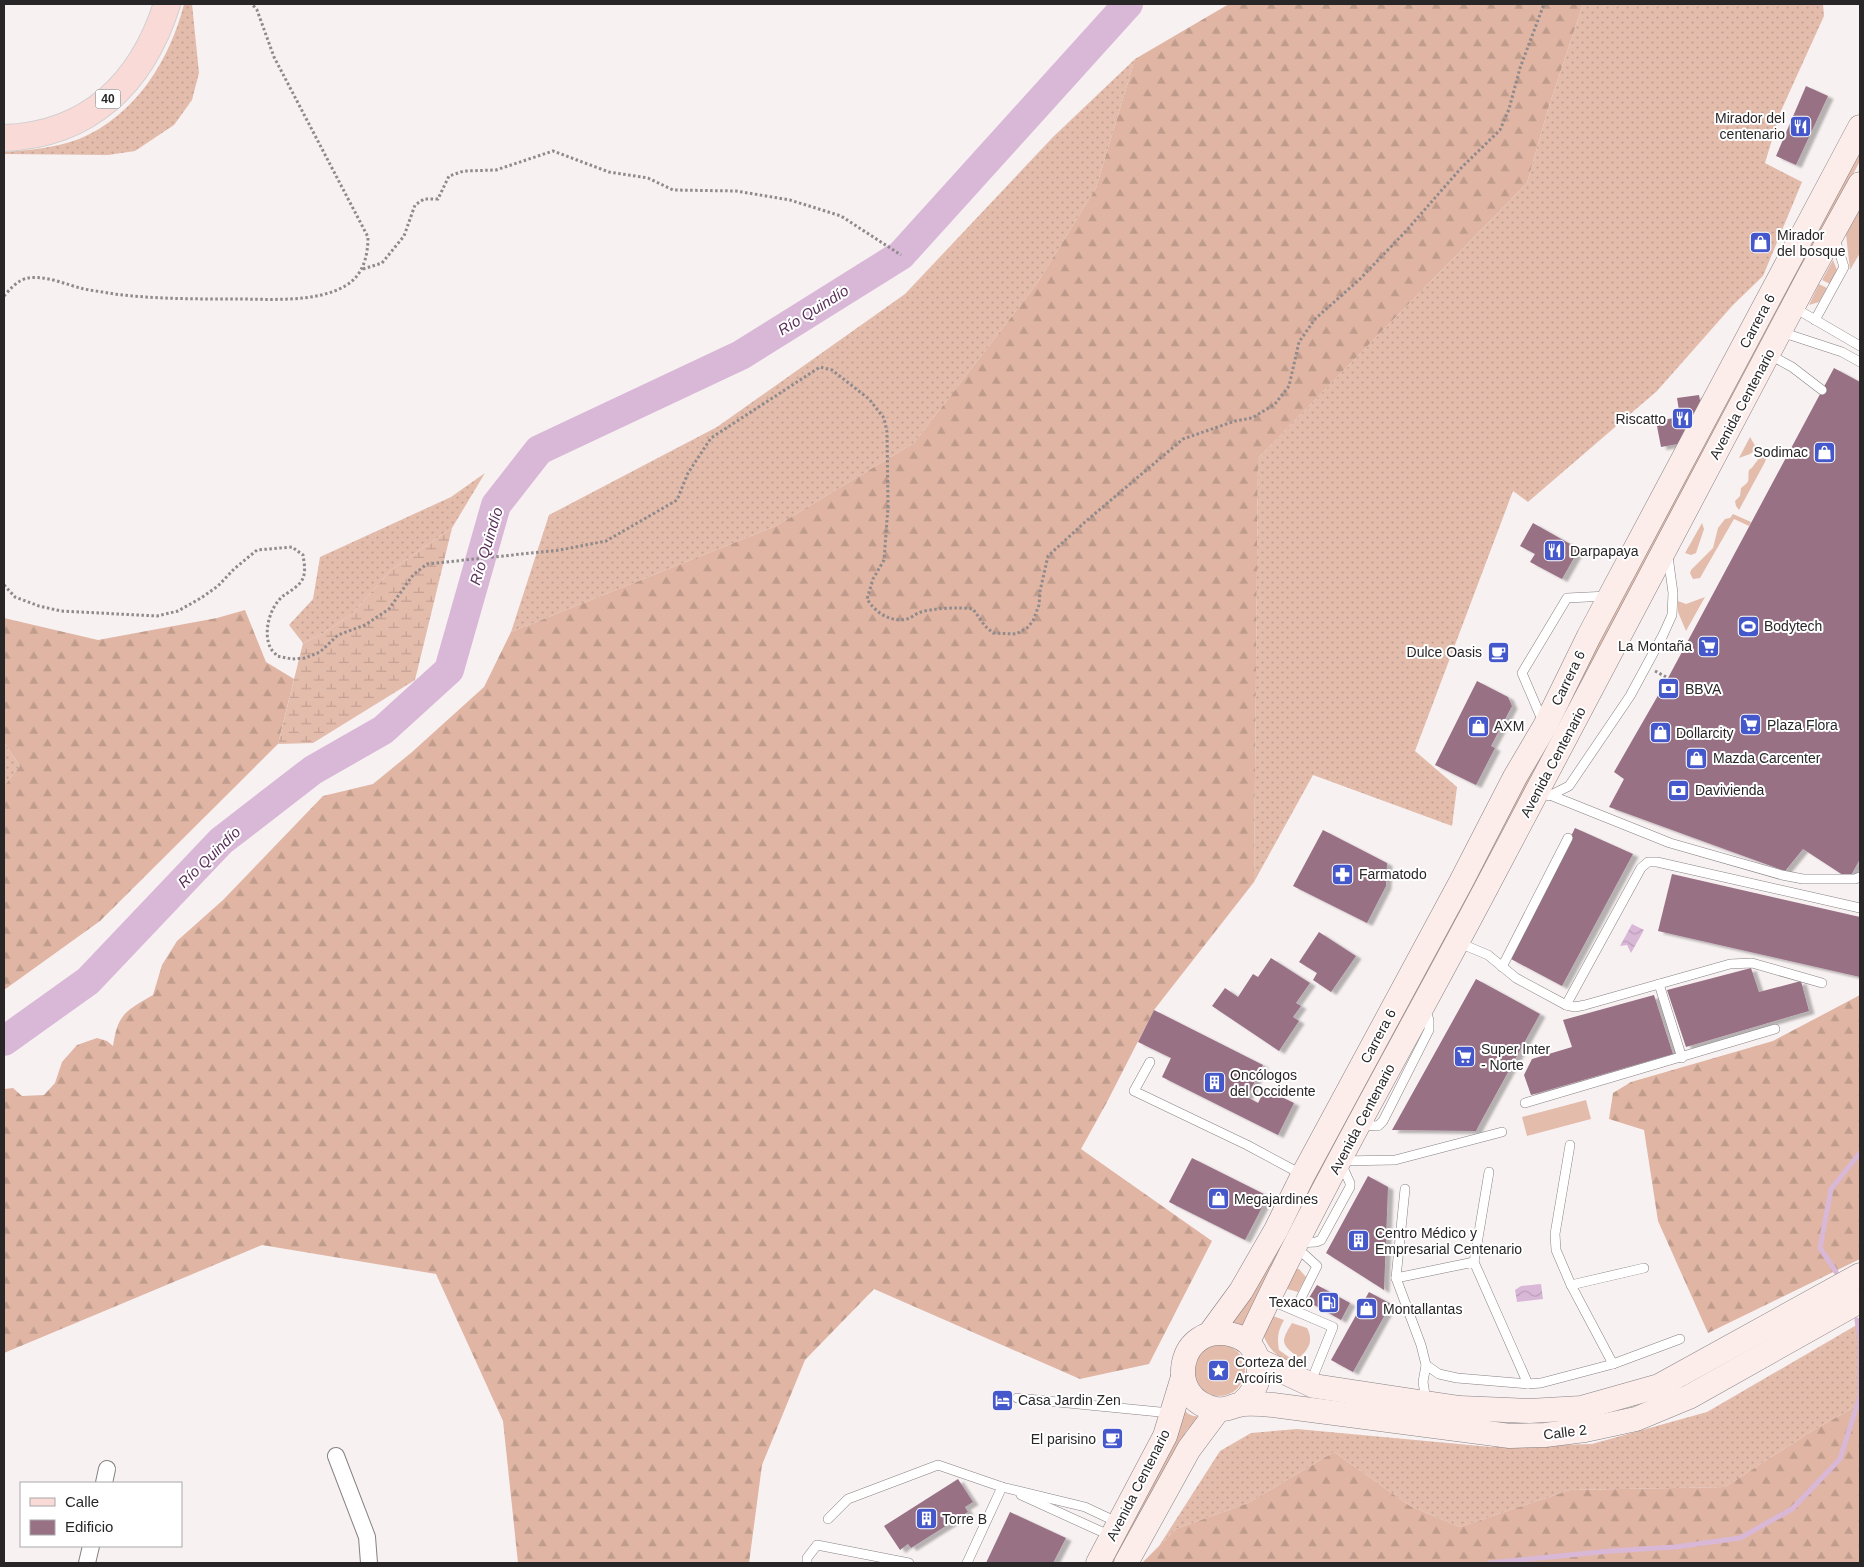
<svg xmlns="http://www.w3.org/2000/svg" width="1864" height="1567" font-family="Helvetica,sans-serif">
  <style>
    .grass { fill: url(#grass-dots) }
    .forest { fill: url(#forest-firs) }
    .wetland { fill: url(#wetland-marsh) }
    .garden { fill: #e3bcac }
    .water { fill: url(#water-waves) }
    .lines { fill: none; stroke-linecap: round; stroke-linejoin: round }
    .stream { stroke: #d9b8d7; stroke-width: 5 }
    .river { stroke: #d9b8d7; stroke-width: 30 }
    .building { fill: #987185; filter: url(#shadow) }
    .lane-casing { stroke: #878182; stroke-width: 10 }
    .street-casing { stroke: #878182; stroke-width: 18 }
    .secondary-casing { stroke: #878182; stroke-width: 25 }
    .primary-casing { stroke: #d0cfcf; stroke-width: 28 }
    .path { stroke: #8f8a8b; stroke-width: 3; stroke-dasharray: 2.5 2.5; stroke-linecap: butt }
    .lane { stroke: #fff; stroke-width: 9 }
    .street { stroke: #fff; stroke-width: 16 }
    .secondary { stroke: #fcedeb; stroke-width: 24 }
    .primary { stroke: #f9dad7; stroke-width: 26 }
    .labels { text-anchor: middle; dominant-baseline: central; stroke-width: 4; stroke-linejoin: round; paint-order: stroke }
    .shield { fill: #fff; stroke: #696768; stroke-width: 1 }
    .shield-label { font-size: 12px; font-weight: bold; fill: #292627 }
    .poi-label { font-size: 14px; fill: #292627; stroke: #fff; text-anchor: start }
    .street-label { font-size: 14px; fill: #292627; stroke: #fff }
    .water-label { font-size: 15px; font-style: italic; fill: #592f58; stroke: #fff }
  </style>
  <defs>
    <pattern id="grass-dots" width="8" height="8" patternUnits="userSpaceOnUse" patternTransform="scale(1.25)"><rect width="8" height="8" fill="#e3bcac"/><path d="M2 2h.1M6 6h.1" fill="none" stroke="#c3a194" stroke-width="1.8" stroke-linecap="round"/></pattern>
    <pattern id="forest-firs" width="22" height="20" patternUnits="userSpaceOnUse" patternTransform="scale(1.25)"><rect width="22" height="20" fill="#e0b5a4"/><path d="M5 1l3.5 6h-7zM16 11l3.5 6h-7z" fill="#c09c8d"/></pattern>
    <pattern id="wetland-marsh" width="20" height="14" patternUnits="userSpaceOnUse" patternTransform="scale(1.25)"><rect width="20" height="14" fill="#e3bcac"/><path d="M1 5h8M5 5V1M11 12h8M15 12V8" fill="none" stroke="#c3a194"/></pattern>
    <pattern id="water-waves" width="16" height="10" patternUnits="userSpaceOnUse" patternTransform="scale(1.25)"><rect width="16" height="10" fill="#d9b8d7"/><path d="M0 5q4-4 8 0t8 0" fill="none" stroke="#ba9eb9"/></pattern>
    <filter id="shadow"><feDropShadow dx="5.5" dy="3" stdDeviation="1" flood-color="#0004"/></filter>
  </defs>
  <rect width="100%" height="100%" fill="#f8f1f2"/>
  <g class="grass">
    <path d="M184 4H192L199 73 192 100 174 125 135 151 108 155 4 154V152C28 150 56 148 79 139 135 116 170 60 184 4Z"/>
    <path d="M1583 4H1823L1824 16 1780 113 1765 163 1802 182 1763 276 1733 305 1657 391 1528 502 1513 491 1415 751 1457 787 1452 826 1313 775 1254 882 1258 458 1527 183 1548 109Z"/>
    <path d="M1135 59 1096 188 1036 285 914 443 776 526 511 632 549 515 717 427 905 294 1053 137Z"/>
    <path d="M485 473 452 528 391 570 353 613 324 633 303 643 289 625 313 599 320 557 451 497Z"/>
    <path d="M4 742 20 766 4 786Z"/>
    <path d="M1860 1323V1404L1812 1431 1725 1487 1570 1490 1460 1527 1410 1506 1334 1452 1248 1503 1176 1529 1159 1546 1220 1451 1251 1433 1297 1429 1491 1447 1592 1444 1707 1412Z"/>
  </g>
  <g class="forest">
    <path d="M1229 4H1583L1548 109 1527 183 1258 458 1254 882 1154 1010 1107 1102 1081 1149 1212 1241 1149 1364 1080 1379 874 1289 805 1360 762 1465 749 1563H518L503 1421 436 1274 262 1245 4 1353V1089L13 1088 22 1096 44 1095 55 1083 62 1062 77 1045 97 1038 107 1041 113 1046C118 1013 126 1011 153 995L162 965 177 941 223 900 323 796 373 784 412 752 484 687 511 632 776 526 914 443 1036 285 1096 188 1135 59Z"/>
    <path d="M245 610 266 662 294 679 278 744 100 921 4 990V786L20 766 4 742V618L98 640 217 618Z"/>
    <path d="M1860 995V1259L1708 1333 1658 1221 1644 1130 1609 1119 1613 1093 1631 1082 1773 1041Z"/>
    <path d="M1860 1404V1563H1144L1143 1562 1176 1529 1248 1503 1334 1452 1410 1506 1460 1527 1570 1490 1725 1487 1812 1431Z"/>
  </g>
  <path class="wetland" d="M452 528 415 680 313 743 278 744 303 643 324 633 353 613 391 570Z"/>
  <g class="garden">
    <path d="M1860 146V161L1244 1330 1235 1323 1228 1322Z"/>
    <path d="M1860 208V253L1850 270 1846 234Z"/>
    <path d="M1833 260 1837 270 1830 284 1822 280Z"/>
    <path d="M1819 284 1827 288 1819 302 1809 305Z"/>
    <path d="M1750 437 1757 449 1750 454 1739 458Z"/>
    <path d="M1762 456 1766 459 1765 462 1739 510 1736 506 1735 501 1740 496 1741 488C1752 480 1747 481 1749 470 1755 466 1756 460 1762 456Z"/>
    <path d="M1733 514 1751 522 1749 526 1734 519 1700 578 1693 579 1690 573 1691 570 1713 548 1718 528 1725 519 1730 518Z"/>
    <path d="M1702 523 1704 529 1696 553 1691 555 1685 553Z"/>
    <path d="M1705 597 1686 631 1678 612V601L1686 604Z"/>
    <path d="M1586 1100 1591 1119 1527 1136 1522 1117Z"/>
    <path d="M1295 1269H1299L1306 1277 1298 1292 1287 1289Z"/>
    <path d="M1273 1316 1284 1320C1278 1331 1277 1337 1279 1350L1293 1360 1289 1363C1276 1355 1268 1349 1263 1334Z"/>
    <path d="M1292 1323 1307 1328C1313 1339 1310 1348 1301 1356L1298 1357C1280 1344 1281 1341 1292 1323Z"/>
    <circle cx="1219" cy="1370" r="26"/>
    <path d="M1181 1404C1187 1415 1190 1416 1202 1417L1187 1430 1118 1563H1107Z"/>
  </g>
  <g class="water">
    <path d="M1632 924 1644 930 1631 953 1627 945 1620 946Z"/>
    <path d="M1541 1284 1543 1299 1517 1302 1515 1290 1521 1286Z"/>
  </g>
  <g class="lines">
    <g class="stream">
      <path d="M1836 1272 1820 1248 1831 1189 1860 1153"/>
      <path d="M1489 1563 1610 1551 1675 1547 1740 1538 1792 1509 1840 1459 1860 1396V1340L1857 1320"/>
    </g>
    <path class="river" d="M4 1041 88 981 221 841 313 770 383 730 449 670 496 505 539 450 741 355 901 255 1128 4"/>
  </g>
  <g class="building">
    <path d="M1806 86 1828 96 1796 165 1776 156Z"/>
    <path d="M1834 368 1860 382V859L1849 879 1803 849 1785 871 1609 807 1624 779 1614 772 1668 678Z"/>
    <path d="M1699 395 1702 412 1698 422 1686 427 1678 444 1661 447 1656 421 1680 417 1677 398Z"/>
    <path d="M1533 523 1579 549 1562 579 1530 562 1535 554 1520 546Z"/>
    <path d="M1477 681 1508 697 1512 706 1491 746 1495 748 1476 785 1435 765Z"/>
    <path d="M1575 828 1633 854 1562 986 1511 959Z"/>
    <path d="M1323 830 1387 863 1386 886 1367 923 1293 886Z"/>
    <path d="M1672 874 1860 917V977L1658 931Z"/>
    <path d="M1319 932 1356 956 1331 992 1313 980 1317 973 1299 962Z"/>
    <path d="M1271 958 1310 983 1296 1003 1301 1006 1293 1017 1299 1021 1279 1051 1212 1006 1225 988 1238 997 1253 974 1258 977Z"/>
    <path d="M1751 968 1759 992 1801 981 1809 1011 1686 1047 1667 990Z"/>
    <path d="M1476 979 1540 1014 1479 1125 1476 1131 1392 1130Z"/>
    <path d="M1654 995 1673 1054 1531 1095 1524 1075 1532 1059 1572 1047 1563 1020Z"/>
    <path d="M1154 1010 1263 1065 1247 1097 1258 1103 1265 1089 1294 1103 1278 1135 1162 1077 1171 1058 1138 1042Z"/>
    <path d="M1192 1158 1268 1196 1245 1240 1169 1202Z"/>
    <path d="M1368 1176 1388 1187 1384 1290 1326 1253Z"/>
    <path d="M1317 1285 1350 1303 1341 1320 1307 1301Z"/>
    <path d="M1369 1292 1391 1304 1353 1372 1331 1360Z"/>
    <path d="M958 1479 973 1502 965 1507 968 1512 911 1548 908 1544 900 1550 884 1526Z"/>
    <path d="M1010 1512 1066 1538 1053 1563H986Z"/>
  </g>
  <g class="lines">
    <defs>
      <g id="lane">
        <path d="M1793 307 1860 346"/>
        <path d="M1815 320 1844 267 1835 239"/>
        <path d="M1781 332 1842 352 1860 362"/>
        <path d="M1768 354 1792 367 1822 390"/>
        <path d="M1543 722 1522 673 1567 598 1608 596"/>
        <path d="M1550 795 1670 843 1782 875 1803 879H1855L1860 877"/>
        <path d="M1549 796 1569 786 1630 696 1663 635 1672 615 1673 593 1668 556"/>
        <path d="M1457 942 1488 955 1516 978 1566 1005 1575 1007 1585 1005 1730 964 1752 963 1822 983"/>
        <path d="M1502 967 1568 838"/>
        <path d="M1659 984 1682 1058"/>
        <path d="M1566 1005 1641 868 1648 862H1657L1860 908"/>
        <path d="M1150 1062 1134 1091 1247 1145 1303 1175"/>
        <path d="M1525 1103 1775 1029"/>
        <path d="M1359 1125 1378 1126 1383 1121 1429 1030V1020L1425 1009"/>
        <path d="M1405 1189 1396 1278 1421 1345 1426 1365 1423 1382 1426 1401"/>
        <path d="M1298 1243 1316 1242 1321 1240 1350 1187V1183L1340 1161 1395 1160 1502 1132"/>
        <path d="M1474 1262 1489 1172"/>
        <path d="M1396 1278 1474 1262 1528 1384 1457 1378 1439 1374 1426 1365"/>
        <path d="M1571 1285 1644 1268"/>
        <path d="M1270 1300 1333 1327 1314 1374V1383"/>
        <path d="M1295 1310 1317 1266 1296 1247"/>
        <path d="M1613 1364 1680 1339"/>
        <path d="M1528 1384 1541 1383 1613 1364 1571 1285 1556 1250 1555 1234 1570 1145"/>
        <path d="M1017 1398 1170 1413"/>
        <path d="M1021 1495 1111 1536"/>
        <path d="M828 1519 848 1499 938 1465 1002 1487 1085 1507 1119 1523"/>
        <path d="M807 1563V1558L817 1545 909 1563"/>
        <path d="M967 1563 1002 1487"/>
      </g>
      <g id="street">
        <path d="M336 1456 367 1537 369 1563"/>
        <path d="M104 1483 107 1469"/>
        <path d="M87 1563 91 1546"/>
      </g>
      <g id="secondary">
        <path d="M1211 1332 1241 1291 1276 1230 1303 1175 1461 882 1515 777 1545 726 1589 636 1860 127"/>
        <path d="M1248 1342C1323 1181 1413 1028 1495 871 1600 674 1704 476 1808 278L1860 184"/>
        <path d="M1258 1360 1314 1386 1426 1403 1460 1408 1529 1411 1581 1408 1659 1386 1860 1275"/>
        <path d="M1241 1404C1254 1393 1262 1378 1258 1361 1255 1348 1246 1338 1233 1335 1177 1320 1163 1401 1217 1409 1226 1411 1234 1405 1243 1404 1253 1403 1263 1404 1273 1405L1510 1436 1545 1435 1585 1430 1636 1419 1689 1397 1860 1301"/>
        <path d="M1098 1563 1165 1436 1183 1377"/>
        <path d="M1126 1563 1189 1449 1218 1410"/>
      </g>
      <path id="primary" d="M4 138C89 135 142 83 167 4"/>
    </defs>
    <use href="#lane" class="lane-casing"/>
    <use href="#street" class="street-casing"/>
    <use href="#secondary" class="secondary-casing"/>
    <use href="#primary" class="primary-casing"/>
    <g class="path">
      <path d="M363 269 382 263 404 236 415 205 424 199H438L449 176 464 171 496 170 553 151 609 172 648 178 673 190 736 191 790 200 841 216 901 255"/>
      <path d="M4 296C10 289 19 279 28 278 46 275 67 285 84 289 94 291 104 292 114 294 154 299 195 299 236 299 269 299 316 303 345 286 363 276 368 256 368 237L274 57 257 10 252 4"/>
      <path d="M4 585 15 597 39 606 61 611 157 616 178 611 201 598 218 586 234 569 257 550 292 547 303 555C304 562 306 571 303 578 300 586 290 591 283 596 270 607 263 631 270 647 271 650 275 653 277 656L292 659 305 658 320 652 338 635 365 625 389 609 413 575 427 564 560 550 606 541 677 500 688 473 711 438 820 367 832 370 869 399 884 418 887 432 888 507 884 560 873 579 867 599C875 612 890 623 907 619 912 618 916 613 921 612 935 608 959 607 973 609L985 626 993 633 1016 634 1027 628 1033 621 1039 605 1040 591 1048 556 1085 522 1183 439 1235 421 1252 418 1275 404 1289 386 1299 342 1315 319 1360 279 1406 231 1462 167 1500 130 1509 109 1520 68 1544 4"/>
      <path d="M1655 671 1668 678"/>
    </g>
    <use href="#lane" class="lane"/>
    <use href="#street" class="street"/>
    <use href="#secondary" class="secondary"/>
    <use href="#primary" class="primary"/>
  </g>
  <defs>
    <symbol id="restaurant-square" viewBox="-11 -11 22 22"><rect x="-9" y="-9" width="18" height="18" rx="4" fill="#4457cb" stroke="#fff"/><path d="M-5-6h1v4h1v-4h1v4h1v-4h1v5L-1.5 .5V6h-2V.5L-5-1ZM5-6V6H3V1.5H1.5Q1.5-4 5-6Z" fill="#fff"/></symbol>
    <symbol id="shop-square" viewBox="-11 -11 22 22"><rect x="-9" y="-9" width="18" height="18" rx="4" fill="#4457cb" stroke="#fff"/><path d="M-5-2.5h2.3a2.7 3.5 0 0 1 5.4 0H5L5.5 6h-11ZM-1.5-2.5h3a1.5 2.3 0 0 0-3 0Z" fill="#fff"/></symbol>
    <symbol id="stadium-square" viewBox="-11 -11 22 22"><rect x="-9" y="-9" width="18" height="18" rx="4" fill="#4457cb" stroke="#fff"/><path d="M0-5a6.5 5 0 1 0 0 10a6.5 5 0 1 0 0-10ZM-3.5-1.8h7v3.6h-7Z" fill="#fff"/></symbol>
    <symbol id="supermarket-square" viewBox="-11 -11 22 22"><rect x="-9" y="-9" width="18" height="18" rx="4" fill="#4457cb" stroke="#fff"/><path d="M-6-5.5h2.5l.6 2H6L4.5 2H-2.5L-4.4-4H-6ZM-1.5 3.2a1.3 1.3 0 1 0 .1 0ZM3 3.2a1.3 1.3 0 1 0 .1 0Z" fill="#fff"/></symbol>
    <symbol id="cafe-square" viewBox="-11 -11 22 22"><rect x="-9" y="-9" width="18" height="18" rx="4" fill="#4457cb" stroke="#fff"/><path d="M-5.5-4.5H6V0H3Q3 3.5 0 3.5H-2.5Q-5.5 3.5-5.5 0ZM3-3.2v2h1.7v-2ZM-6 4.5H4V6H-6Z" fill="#fff"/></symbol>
    <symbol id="bank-square" viewBox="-11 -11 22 22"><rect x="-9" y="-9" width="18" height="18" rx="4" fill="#4457cb" stroke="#fff"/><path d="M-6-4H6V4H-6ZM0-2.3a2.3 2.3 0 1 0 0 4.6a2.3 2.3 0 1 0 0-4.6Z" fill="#fff"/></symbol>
    <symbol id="pharmacy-square" viewBox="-11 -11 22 22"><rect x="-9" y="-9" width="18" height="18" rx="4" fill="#4457cb" stroke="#fff"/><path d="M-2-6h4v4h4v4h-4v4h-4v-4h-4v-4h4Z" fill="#fff"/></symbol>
    <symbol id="building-square" viewBox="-11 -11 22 22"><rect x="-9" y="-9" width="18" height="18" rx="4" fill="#4457cb" stroke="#fff"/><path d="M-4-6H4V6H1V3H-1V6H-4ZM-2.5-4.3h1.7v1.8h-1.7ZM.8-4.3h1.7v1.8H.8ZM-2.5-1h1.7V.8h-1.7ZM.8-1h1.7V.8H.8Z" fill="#fff"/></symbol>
    <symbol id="fuel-square" viewBox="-11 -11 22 22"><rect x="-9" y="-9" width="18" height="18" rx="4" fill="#4457cb" stroke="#fff"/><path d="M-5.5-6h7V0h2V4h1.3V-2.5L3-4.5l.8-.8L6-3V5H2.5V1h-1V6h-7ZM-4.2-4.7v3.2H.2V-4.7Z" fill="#fff"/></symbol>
    <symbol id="sight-square" viewBox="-11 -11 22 22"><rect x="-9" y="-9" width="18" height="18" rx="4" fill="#4457cb" stroke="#fff"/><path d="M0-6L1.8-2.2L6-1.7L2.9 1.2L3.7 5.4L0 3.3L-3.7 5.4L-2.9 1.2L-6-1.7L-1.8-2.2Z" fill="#fff"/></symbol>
    <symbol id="hotel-square" viewBox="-11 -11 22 22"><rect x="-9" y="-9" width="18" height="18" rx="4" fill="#4457cb" stroke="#fff"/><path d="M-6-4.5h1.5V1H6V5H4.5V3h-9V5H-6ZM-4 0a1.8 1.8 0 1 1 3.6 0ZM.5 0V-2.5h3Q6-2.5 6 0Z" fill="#fff"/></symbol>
  </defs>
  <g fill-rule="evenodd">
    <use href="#restaurant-square" x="1788" y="114" width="25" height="25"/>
    <use href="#shop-square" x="1748" y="230" width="25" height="25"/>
    <use href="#restaurant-square" x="1670" y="406" width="25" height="25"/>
    <use href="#shop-square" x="1812" y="440" width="25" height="25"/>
    <use href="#restaurant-square" x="1542" y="538" width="25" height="25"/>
    <use href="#stadium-square" x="1736" y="614" width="25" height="25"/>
    <use href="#supermarket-square" x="1696" y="634" width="25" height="25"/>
    <use href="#cafe-square" x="1486" y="640" width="25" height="25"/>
    <use href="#bank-square" x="1656" y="676" width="25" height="25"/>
    <use href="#supermarket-square" x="1738" y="712" width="25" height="25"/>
    <use href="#shop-square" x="1466" y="714" width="25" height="25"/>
    <use href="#shop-square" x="1648" y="720" width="25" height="25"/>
    <use href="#shop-square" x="1684" y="746" width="25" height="25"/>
    <use href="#bank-square" x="1666" y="778" width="25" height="25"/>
    <use href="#pharmacy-square" x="1330" y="862" width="25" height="25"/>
    <use href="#supermarket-square" x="1452" y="1044" width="25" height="25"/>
    <use href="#building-square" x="1202" y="1070" width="25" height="25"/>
    <use href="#shop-square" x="1206" y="1186" width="25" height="25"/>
    <use href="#building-square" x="1346" y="1228" width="25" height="25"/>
    <use href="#fuel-square" x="1316" y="1290" width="25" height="25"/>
    <use href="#shop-square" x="1354" y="1296" width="25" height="25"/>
    <use href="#sight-square" x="1206" y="1358" width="25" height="25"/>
    <use href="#hotel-square" x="990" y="1388" width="25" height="25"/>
    <use href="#cafe-square" x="1100" y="1426" width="25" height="25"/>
    <use href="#building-square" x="914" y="1506" width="25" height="25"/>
  </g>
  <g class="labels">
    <rect class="shield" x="95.5" y="89.5" width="25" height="19" rx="4"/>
    <g class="shield-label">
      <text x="108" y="99">40</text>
    </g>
    <g class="poi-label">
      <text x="1785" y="118" text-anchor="end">Mirador del<tspan x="1785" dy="16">centenario</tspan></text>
      <text x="1777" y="235">Mirador<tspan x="1777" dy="16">del bosque</tspan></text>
      <text x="1666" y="419" text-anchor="end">Riscatto</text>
      <text x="1808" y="452" text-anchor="end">Sodimac</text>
      <text x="1570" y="551">Darpapaya</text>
      <text x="1764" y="626">Bodytech</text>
      <text x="1692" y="646" text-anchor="end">La Montaña</text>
      <text x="1482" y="652" text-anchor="end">Dulce Oasis</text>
      <text x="1685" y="689">BBVA</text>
      <text x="1767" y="725">Plaza Flora</text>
      <text x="1494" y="726">AXM</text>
      <text x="1676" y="733">Dollarcity</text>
      <text x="1713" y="758">Mazda Carcenter</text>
      <text x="1695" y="790">Davivienda</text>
      <text x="1359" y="874">Farmatodo</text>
      <text x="1481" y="1049">Super Inter<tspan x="1481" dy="16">- Norte</tspan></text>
      <text x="1230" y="1075">Oncólogos<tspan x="1230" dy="16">del Occidente</tspan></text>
      <text x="1234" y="1199">Megajardines</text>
      <text x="1375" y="1233">Centro Médico y<tspan x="1375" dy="16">Empresarial Centenario</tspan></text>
      <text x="1313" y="1302" text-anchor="end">Texaco</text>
      <text x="1383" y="1309">Montallantas</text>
      <text x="1235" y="1362">Corteza del<tspan x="1235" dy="16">Arcoíris</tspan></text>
      <text x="1018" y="1400">Casa Jardin Zen</text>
      <text x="1096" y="1439" text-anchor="end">El parisino</text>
      <text x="942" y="1519">Torre B</text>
    </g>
    <g class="street-label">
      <text transform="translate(1757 321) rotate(-62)">Carrera 6</text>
      <text transform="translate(1742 404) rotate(-62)">Avenida Centenario</text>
      <text transform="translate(1568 678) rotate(-64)">Carrera 6</text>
      <text transform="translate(1553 762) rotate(-62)">Avenida Centenario</text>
      <text transform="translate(1378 1036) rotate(-62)">Carrera 6</text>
      <text transform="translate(1362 1119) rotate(-62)">Avenida Centenario</text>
      <text transform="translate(1565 1432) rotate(-7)">Calle 2</text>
      <text transform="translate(1138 1485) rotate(-63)">Avenida Centenario</text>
    </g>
    <g class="water-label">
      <text transform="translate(813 310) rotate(-32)">Río Quindío</text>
      <text transform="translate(486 546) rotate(-73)">Río Quindío</text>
      <text transform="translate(209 857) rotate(-44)">Río Quindío</text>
    </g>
  </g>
  <rect width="1864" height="1567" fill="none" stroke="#292627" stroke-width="10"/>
  <rect x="20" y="1482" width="162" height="65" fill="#ffffff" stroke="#a9a8a9"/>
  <rect x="30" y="1498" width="25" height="8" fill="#f9dad7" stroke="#a9a8a9"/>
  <text x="65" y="1507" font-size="15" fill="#292627">Calle</text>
  <rect x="30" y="1520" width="25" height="15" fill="#987185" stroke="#a9a8a9"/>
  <text x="65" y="1532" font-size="15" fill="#292627">Edificio</text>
</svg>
